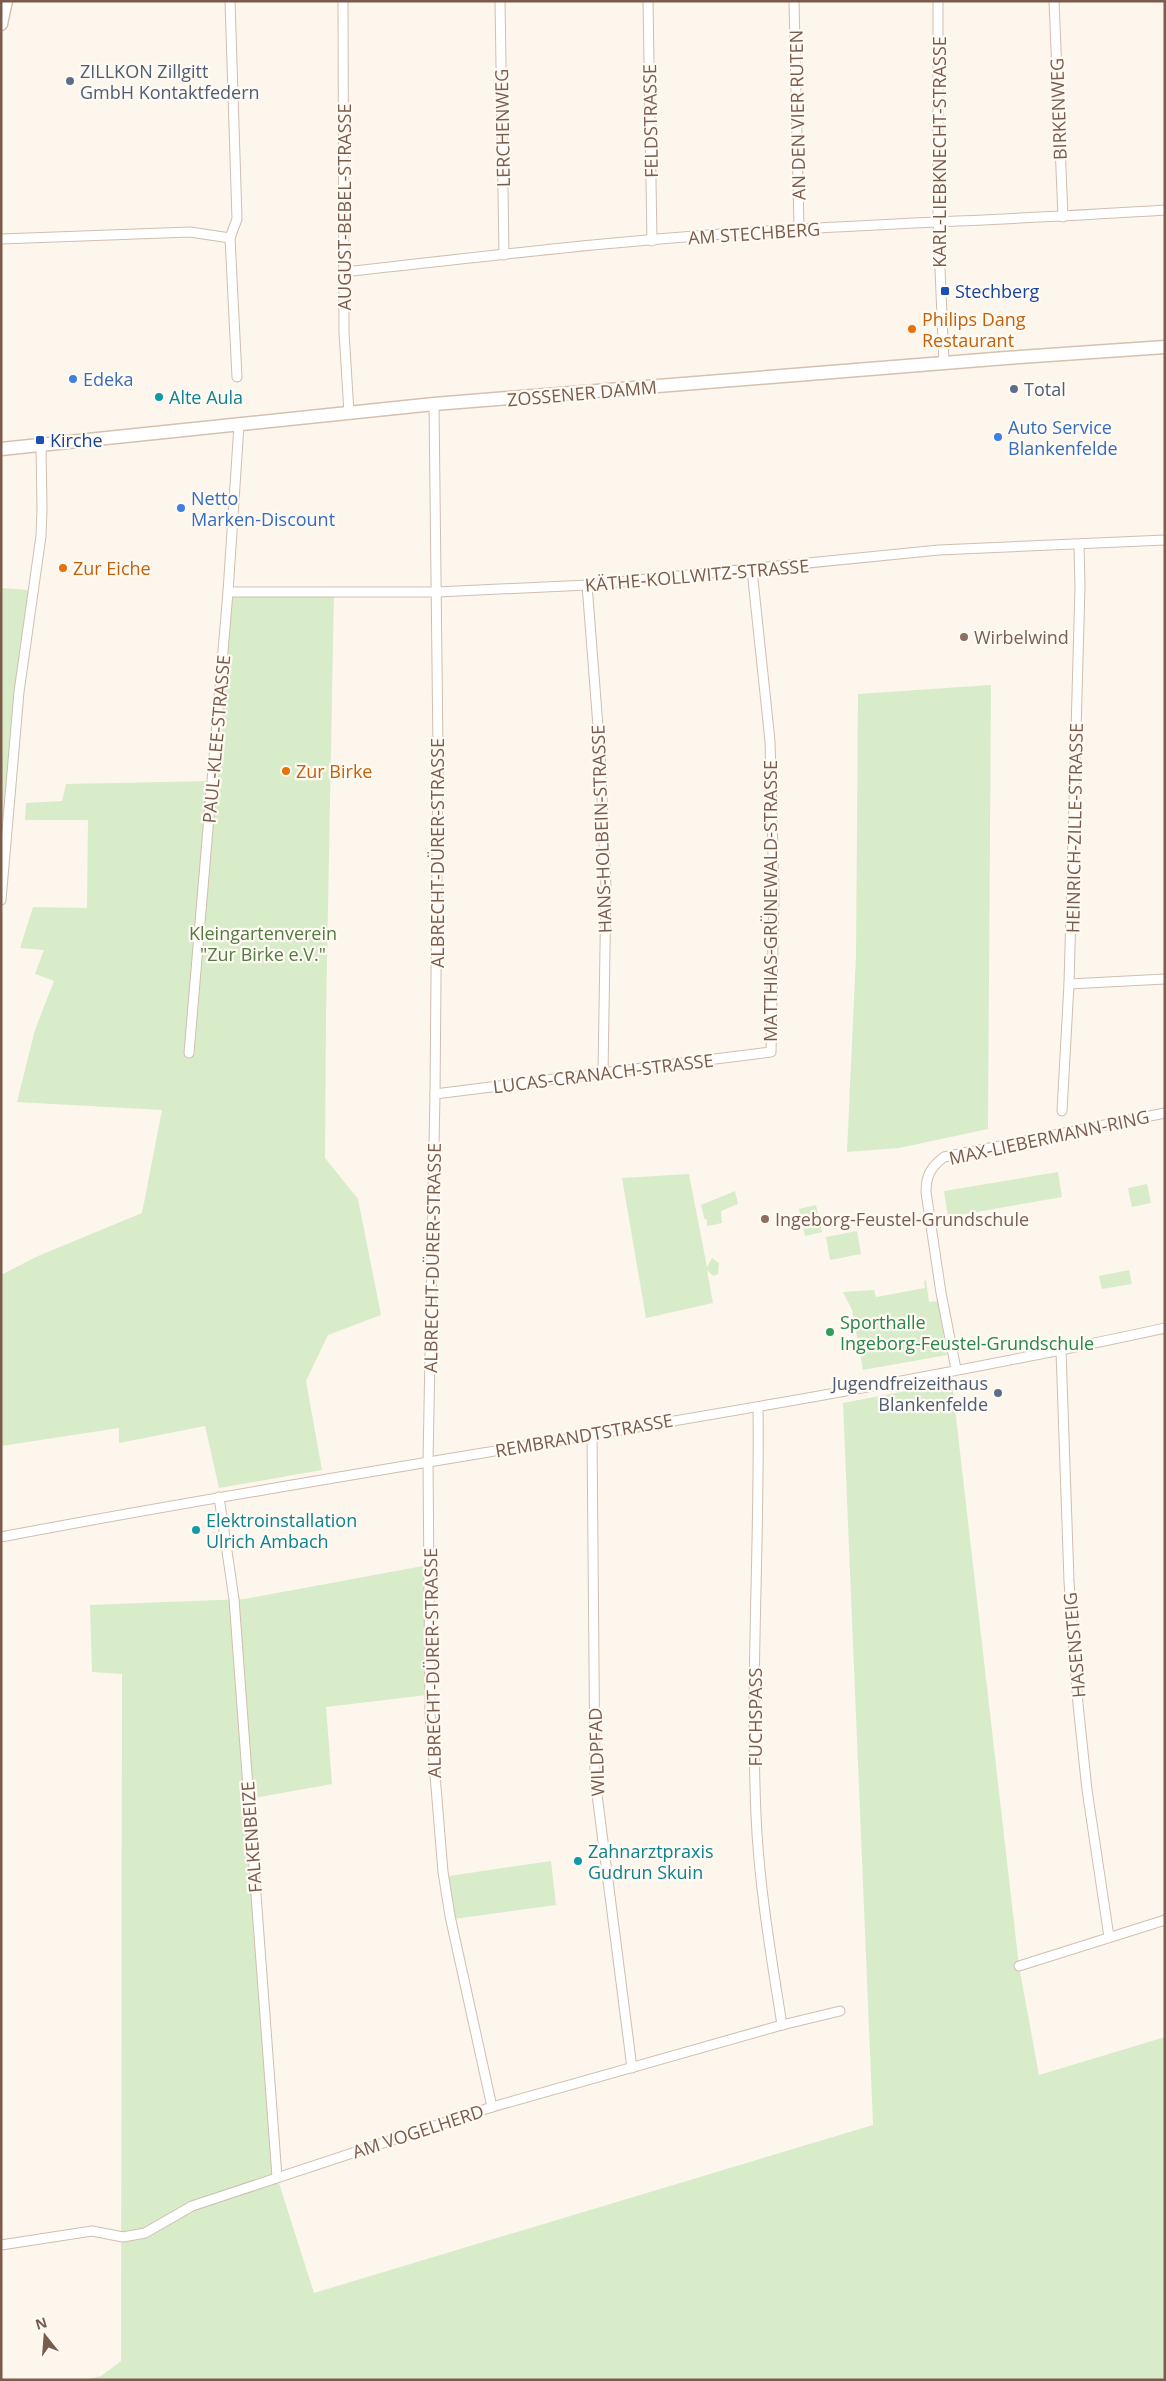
<svg xmlns="http://www.w3.org/2000/svg" width="1166" height="2381" font-family="'Open Sans',sans-serif">
  <style>
    .green { fill: #d8ecc9 }
    .lines { fill: none; stroke-linecap: round; stroke-linejoin: round }
    .street-casing { stroke: #d1beb0; stroke-width: 11 }
    .secondary-casing { stroke: #d6c0b0; stroke-width: 15 }
    .street { stroke: #fff; stroke-width: 9 }
    .secondary { stroke: #fff; stroke-width: 12 }
    .service-dot { fill: #5c6f8a; stroke: #fffaf3; stroke-width: 2 }
    .transit-dot { fill: #1a4fb4; stroke: #fffaf3; stroke-width: 2 }
    .food-dot { fill: #e8710a; stroke: #fffaf3; stroke-width: 2 }
    .shop-dot { fill: #3f7fe0; stroke: #fffaf3; stroke-width: 2 }
    .culture-dot { fill: #0f9aa8; stroke: #fffaf3; stroke-width: 2 }
    .education-dot { fill: #8d6e63; stroke: #fffaf3; stroke-width: 2 }
    .leisure-dot { fill: #2e9e5b; stroke: #fffaf3; stroke-width: 2 }
    .labels { text-anchor: middle; dominant-baseline: central; stroke-width: 4.5; stroke-linejoin: round; paint-order: stroke }
    .service-label { font-size: 18px; fill: #4e5e75; stroke: #fffaf3; text-anchor: start }
    .street-label { font-size: 18px; fill: #7a5c4d; stroke: #fffaf3 }
    .transit-label { font-size: 18px; fill: #164399; stroke: #fffaf3; text-anchor: start }
    .food-label { font-size: 18px; fill: #c56008; stroke: #fffaf3; text-anchor: start }
    .shop-label { font-size: 18px; fill: #366cbe; stroke: #fffaf3; text-anchor: start }
    .culture-label { font-size: 18px; fill: #0d838f; stroke: #fffaf3; text-anchor: start }
    .education-label { font-size: 18px; fill: #785e54; stroke: #fffaf3; text-anchor: start }
    .park-label { font-size: 18px; fill: #537a41; stroke: #fffaf3 }
    .leisure-label { font-size: 18px; fill: #27864d; stroke: #fffaf3; text-anchor: start }
  </style>
  <rect width="100%" height="100%" fill="#fdf6ec"/>
  <g class="green">
    <path d="M1 588 29 590 1 864Z"/>
    <path d="M334 591 326 1014 325 1158 358 1199 381 1315 328 1335 306 1381 322 1470 219 1488 205 1426 119 1443V1428L1 1446V1275L38 1256 142 1213 162 1110 17 1102 35 1030 54 981 35 974 44 950 20 948 33 907 87 908 88 820H25L26 803 62 801 66 784 212 781 228 592Z"/>
    <path d="M991 685 988 1129 899 1148 847 1152 856 955 858 694Z"/>
    <path d="M1058 1172 1062 1197 948 1217 944 1191Z"/>
    <path d="M689 1174 707 1267 712 1258 719 1263 718 1274 713 1276 707 1270 713 1303 646 1318 622 1178Z"/>
    <path d="M1147 1184 1151 1203 1132 1207 1128 1188Z"/>
    <path d="M735 1191 738 1204 721 1211 722 1223 707 1226V1220L704 1218 701 1205Z"/>
    <path d="M816 1205 822 1232 805 1236 799 1209Z"/>
    <path d="M857 1231 861 1254 830 1260 826 1237Z"/>
    <path d="M1129 1270 1132 1284 1102 1289 1099 1276Z"/>
    <path d="M926 1280 929 1302 938 1301 947 1355 863 1370 852 1310 843 1292 874 1290 876 1297 925 1288 924 1281Z"/>
    <path d="M952 1382 1019 1966 1039 2075 1165 2037V2380H83L101 2376 121 2361 122 1674 92 1672 90 1605 244 1599 423 1566 427 1695 326 1707 332 1784 254 1798 277 2177 314 2293 873 2125 843 1403Z"/>
    <path d="M551 1861 556 1905 454 1919 449 1876Z"/>
  </g>
  <g class="lines">
    <defs>
      <g id="street">
        <path d="M230 1 237 219 230 238 237 377"/>
        <path d="M343 1 344 332 349 413"/>
        <path d="M500 1 504 255"/>
        <path d="M648 1 652 241"/>
        <path d="M794 1 799 229"/>
        <path d="M938 1V222L944 363"/>
        <path d="M1054 1 1063 217"/>
        <path d="M1 239 190 232 230 238"/>
        <path d="M344 272C496 255 648 237 801 229 922 222 1044 218 1165 210"/>
        <path d="M434 404 438 750 435 1094 428 1461 430 1714 443 1872 450 1916 492 2107"/>
        <path d="M587 585 600 752 606 887 603 1073"/>
        <path d="M228 592H437L587 585 939 550 1165 540"/>
        <path d="M1 900 19 692 41 536 42 509 41 446"/>
        <path d="M1069 984 1165 979"/>
        <path d="M189 1053 228 592 239 425"/>
        <path d="M435 1094 771 1052 774 892 770 741 752 570"/>
        <path d="M1062 1111 1069 984 1080 586 1079 545"/>
        <path d="M1061 1351 1069 1581 1078 1704 1087 1790 1109 1937"/>
        <path d="M956 1369 941 1293 926 1192C926 1175 931 1167 944 1157L1165 1113"/>
        <path d="M758 1407C760 1543 750 1679 756 1815 759 1886 771 1955 782 2025"/>
        <path d="M592 1434 595 1779 632 2068"/>
        <path d="M219 1497 234 1599 277 2177"/>
        <path d="M1 1537C388 1463 780 1412 1165 1328"/>
        <path d="M1019 1966 1165 1920"/>
        <path d="M1 2245 92 2231 123 2237 145 2233 192 2206 492 2107 782 2025 840 2011"/>
      </g>
      <g id="secondary">
        <path d="M1 24 6 1"/>
        <path d="M1 449 434 404 1006 358 1165 347"/>
      </g>
    </defs>
    <use href="#street" class="street-casing"/>
    <use href="#secondary" class="secondary-casing"/>
    <use href="#street" class="street"/>
    <use href="#secondary" class="secondary"/>
  </g>
  <g class="service-dot">
    <circle cx="70" cy="81" r="5"/>
    <circle cx="1014" cy="389" r="5"/>
    <circle cx="998" cy="1393" r="5"/>
  </g>
  <g class="transit-dot">
    <rect x="940" y="286" width="10" height="10" rx="2.5"/>
    <rect x="35" y="435" width="10" height="10" rx="2.5"/>
  </g>
  <g class="food-dot">
    <circle cx="912" cy="329" r="5"/>
    <circle cx="63" cy="568" r="5"/>
    <circle cx="286" cy="771" r="5"/>
  </g>
  <g class="shop-dot">
    <circle cx="73" cy="379" r="5"/>
    <circle cx="998" cy="437" r="5"/>
    <circle cx="181" cy="508" r="5"/>
  </g>
  <g class="culture-dot">
    <circle cx="159" cy="397" r="5"/>
    <circle cx="196" cy="1530" r="5"/>
    <circle cx="578" cy="1861" r="5"/>
  </g>
  <g class="education-dot">
    <circle cx="964" cy="637" r="5"/>
    <circle cx="765" cy="1219" r="5"/>
  </g>
  <circle class="leisure-dot" cx="830" cy="1332" r="5"/>
  <g class="labels">
    <g class="service-label">
      <text x="80" y="71">ZILLKON Zillgitt<tspan x="80" dy="21">GmbH Kontaktfedern</tspan></text>
      <text x="1024" y="389">Total</text>
      <text x="988" y="1383" text-anchor="end">Jugendfreizeithaus<tspan x="988" dy="21">Blankenfelde</tspan></text>
    </g>
    <g class="street-label">
      <text transform="translate(1058 109) rotate(-92)">BIRKENWEG</text>
      <text transform="translate(797 115) rotate(-91)">AN DEN VIER RUTEN</text>
      <text transform="translate(650 121) rotate(-91)">FELDSTRASSE</text>
      <text transform="translate(502 128) rotate(-91)">LERCHENWEG</text>
      <text transform="translate(939 152) rotate(-90)">KARL-LIEBKNECHT-STRASSE</text>
      <text transform="translate(344 207) rotate(-90)">AUGUST-BEBEL-STRASSE</text>
      <text transform="translate(754 233) rotate(-4)">AM STECHBERG</text>
      <text transform="translate(582 393) rotate(-5)">ZOSSENER DAMM</text>
      <text transform="translate(697 575) rotate(-5)">KÄTHE-KOLLWITZ-STRASSE</text>
      <text transform="translate(216 739) rotate(-85)">PAUL-KLEE-STRASSE</text>
      <text transform="translate(1074 828) rotate(-89)">HEINRICH-ZILLE-STRASSE</text>
      <text transform="translate(601 829) rotate(-92)">HANS-HOLBEIN-STRASSE</text>
      <text transform="translate(437 853) rotate(-90)">ALBRECHT-DÜRER-STRASSE</text>
      <text transform="translate(770 901) rotate(-90)">MATTHIAS-GRÜNEWALD-STRASSE</text>
      <text transform="translate(603 1073) rotate(-7)">LUCAS-CRANACH-STRASSE</text>
      <text transform="translate(1049 1137) rotate(-12)">MAX-LIEBERMANN-RING</text>
      <text transform="translate(432 1258) rotate(-89)">ALBRECHT-DÜRER-STRASSE</text>
      <text transform="translate(584 1435) rotate(-10)">REMBRANDTSTRASSE</text>
      <text transform="translate(1074 1645) rotate(-95)">HASENSTEIG</text>
      <text transform="translate(432 1663) rotate(-91)">ALBRECHT-DÜRER-STRASSE</text>
      <text transform="translate(755 1717) rotate(-90)">FUCHSPASS</text>
      <text transform="translate(596 1752) rotate(-92)">WILDPFAD</text>
      <text transform="translate(251 1837) rotate(-94)">FALKENBEIZE</text>
      <text transform="translate(418 2131) rotate(-18)">AM VOGELHERD</text>
    </g>
    <g class="transit-label">
      <text x="955" y="291">Stechberg</text>
      <text x="50" y="440">Kirche</text>
    </g>
    <g class="food-label">
      <text x="922" y="319">Philips Dang<tspan x="922" dy="21">Restaurant</tspan></text>
      <text x="73" y="568">Zur Eiche</text>
      <text x="296" y="771">Zur Birke</text>
    </g>
    <g class="shop-label">
      <text x="83" y="379">Edeka</text>
      <text x="1008" y="427">Auto Service<tspan x="1008" dy="21">Blankenfelde</tspan></text>
      <text x="191" y="498">Netto<tspan x="191" dy="21">Marken-Discount</tspan></text>
    </g>
    <g class="culture-label">
      <text x="169" y="397">Alte Aula</text>
      <text x="206" y="1520">Elektroinstallation<tspan x="206" dy="21">Ulrich Ambach</tspan></text>
      <text x="588" y="1851">Zahnarztpraxis<tspan x="588" dy="21">Gudrun Skuin</tspan></text>
    </g>
    <g class="education-label">
      <text x="974" y="637">Wirbelwind</text>
      <text x="775" y="1219">Ingeborg-Feustel-Grundschule</text>
    </g>
    <g class="park-label">
      <text x="263" y="933">Kleingartenverein<tspan x="263" dy="21">"Zur Birke e.V."</tspan></text>
    </g>
    <g class="leisure-label">
      <text x="840" y="1322">Sporthalle<tspan x="840" dy="21">Ingeborg-Feustel-Grundschule</tspan></text>
    </g>
  </g>
  <rect width="1166" height="2381" fill="none" stroke="#7a5c4d" stroke-width="5"/>
  <g transform="translate(45 2336) rotate(343)" stroke="#fffaf3" stroke-width="4" paint-order="stroke">
  <path d="M0-4L9 19L0 12L-9 19Z" fill="#7a5c4d"/>
  <text y="-8" font-size="14" font-weight="bold" text-anchor="middle" fill="#7a5c4d">N</text>
  </g>
</svg>
